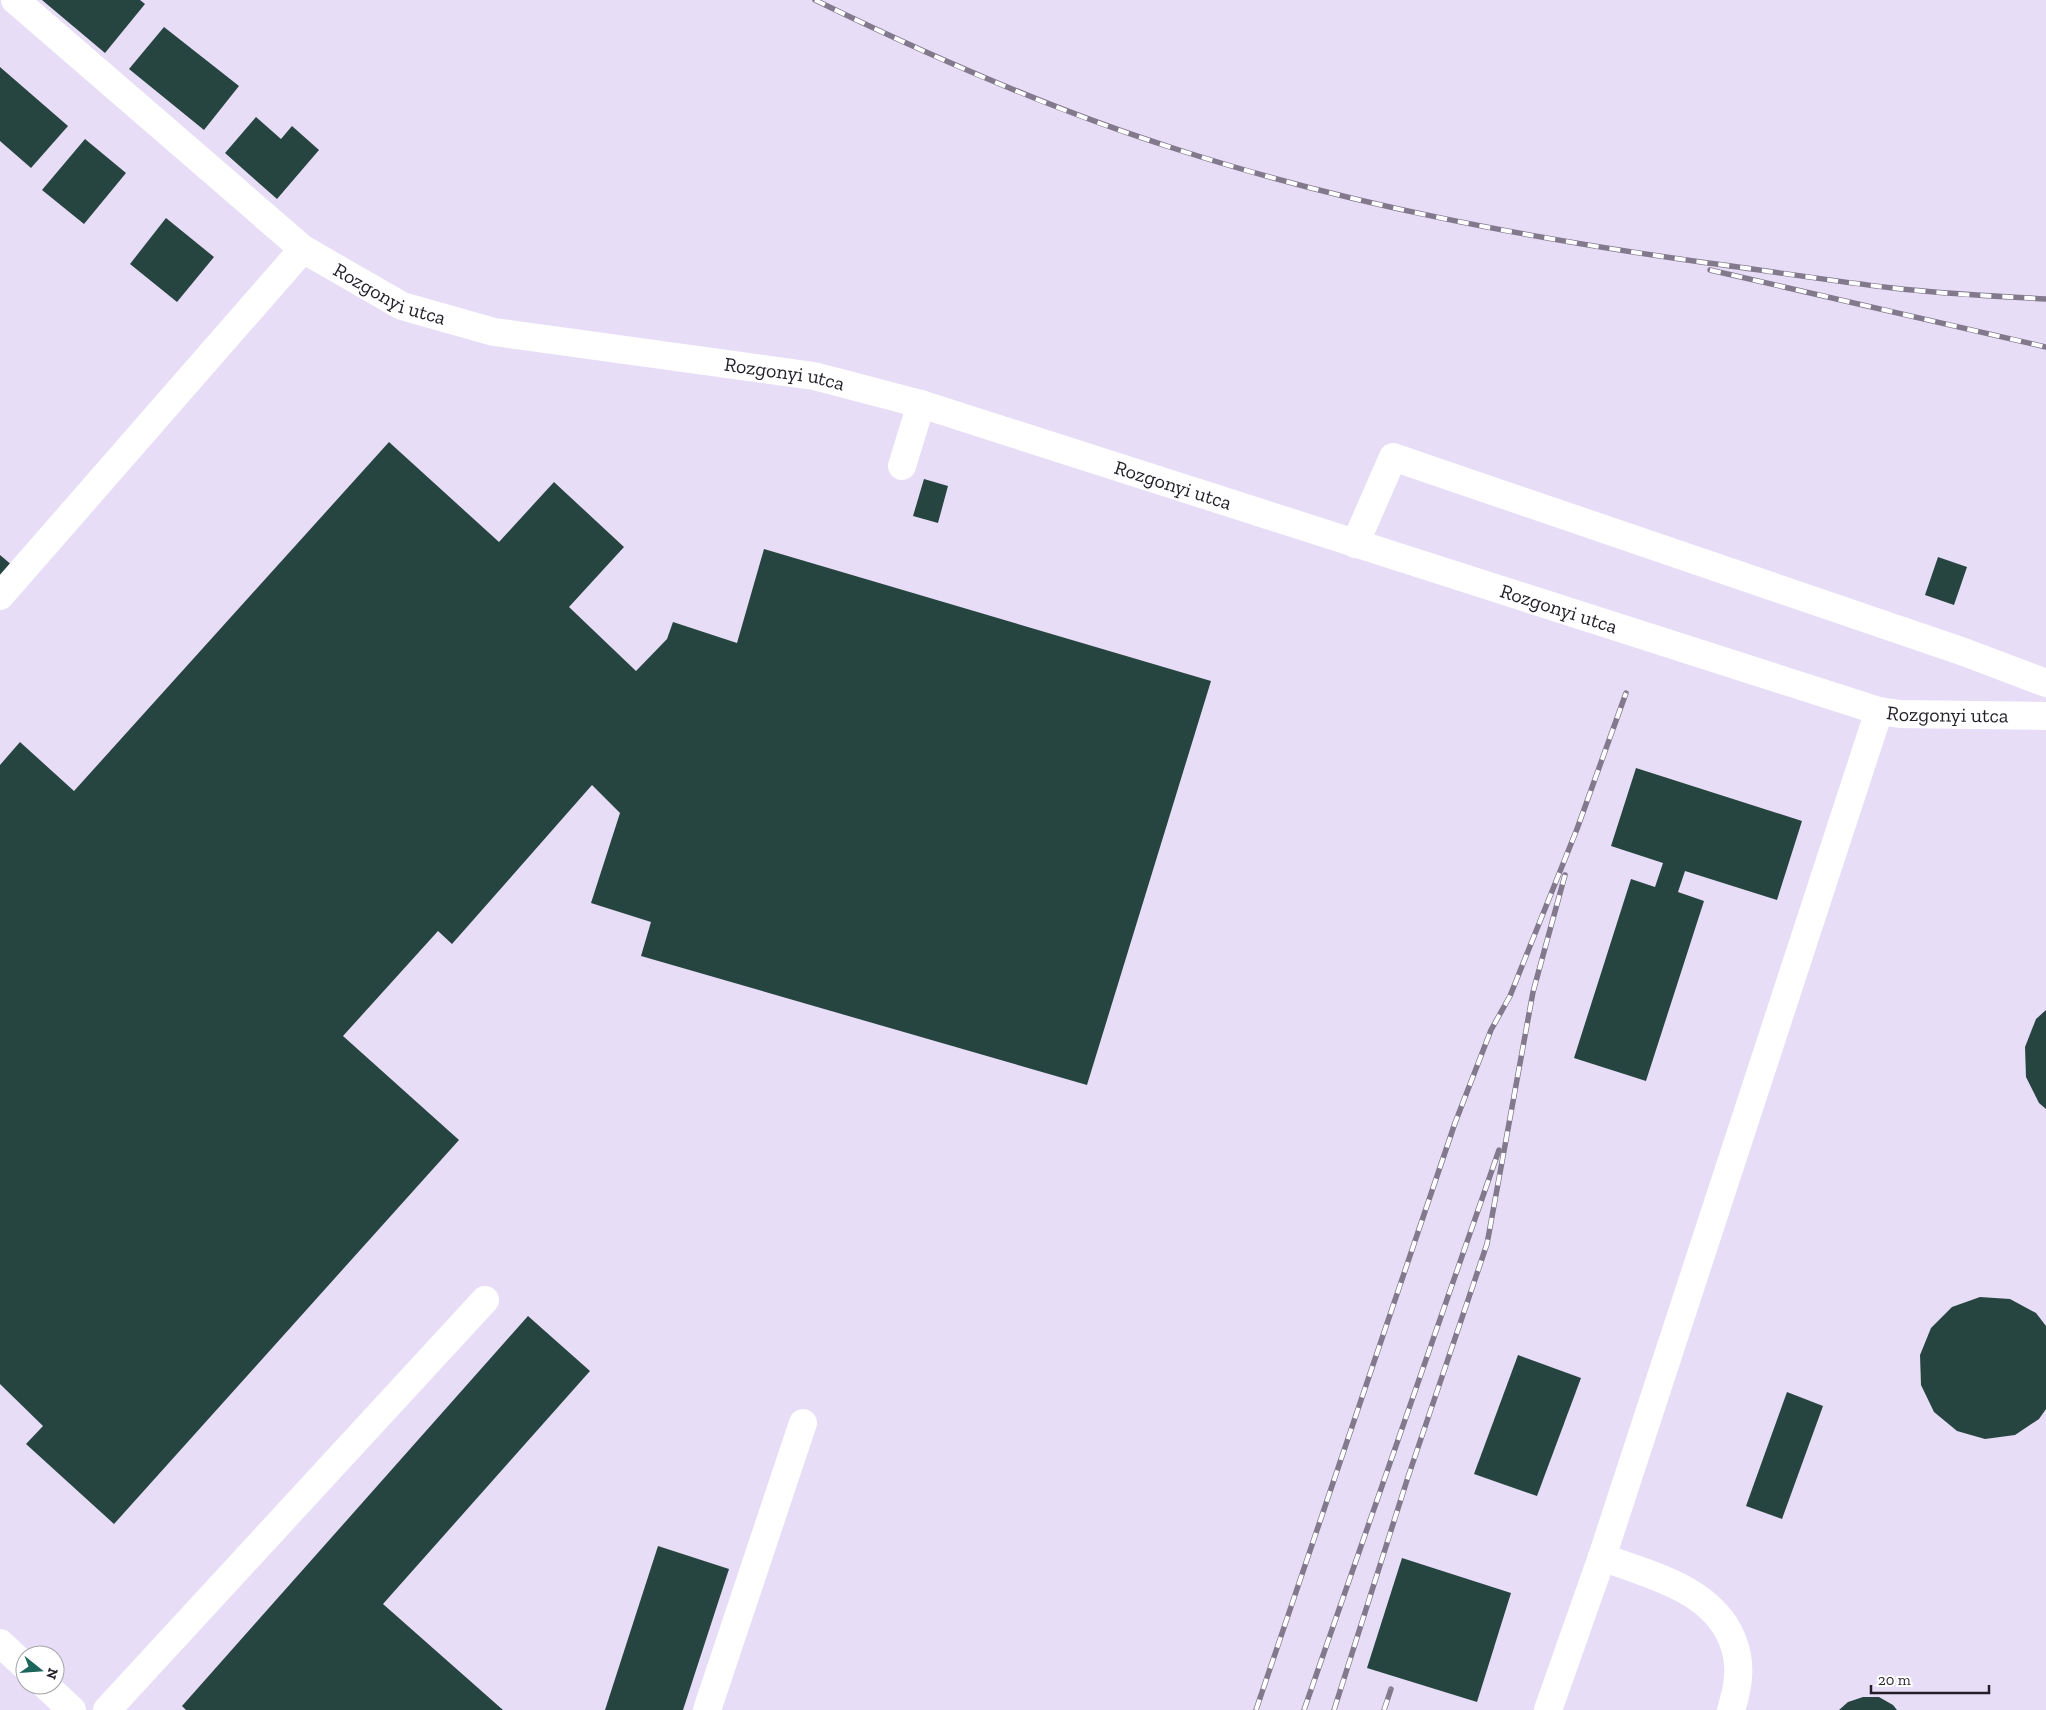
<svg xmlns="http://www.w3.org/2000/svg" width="2046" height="1710" font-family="'Zilla Slab',serif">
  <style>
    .building { fill: #274540 }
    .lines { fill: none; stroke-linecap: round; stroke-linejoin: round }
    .minor { stroke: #fff; stroke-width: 28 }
    .rail-casing { stroke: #827a8c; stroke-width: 5.5 }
    .rail { stroke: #fff; stroke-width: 4; stroke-dasharray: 11; stroke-linecap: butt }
    .labels { text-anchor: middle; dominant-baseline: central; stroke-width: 5; stroke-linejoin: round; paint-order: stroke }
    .street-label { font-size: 20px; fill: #231f29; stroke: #fff }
  </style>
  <rect width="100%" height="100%" fill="#e8ddf7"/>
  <g class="building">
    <path d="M42 0H140L145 4 105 53Z"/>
    <path d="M164 27 239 86 204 130 129 69Z"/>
    <path d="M0 67 68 126 31 168 0 141Z"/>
    <path d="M256 117 281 139 292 126 319 150 277 199 225 153Z"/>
    <path d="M85 139 126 173 84 224 42 190Z"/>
    <path d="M166 218 214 257 177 302 130 264Z"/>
    <path d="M389 442 499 542 554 482 624 547 569 607 636 671 667 639 673 622 737 643 764 549 1211 681 1087 1085 641 956 651 922 591 903 620 813 592 785 452 944 438 931 343 1036 459 1140 114 1524 26 1444 43 1426 0 1384V765L20 742 74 791Z"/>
    <path d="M924 479 948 486 938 523 913 516Z"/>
    <path d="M0 555 13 566 0 581Z"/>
    <path d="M1938 557 1967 567 1954 605 1925 595Z"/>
    <path d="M1636 768 1802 821 1777 900 1685 871 1678 892 1704 901 1646 1081 1574 1058 1631 879 1655 887 1663 863 1611 846Z"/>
    <path d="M2046 1010V1109L2039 1103 2026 1077 2025 1047 2036 1019Z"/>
    <path d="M1980 1297 2010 1299 2036 1313 2046 1326V1409L2039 1419 2015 1435 1985 1439 1957 1431 1934 1412 1921 1385 1920 1355 1931 1328 1952 1307Z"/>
    <path d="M528 1316 590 1371 383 1604 503 1710H186L182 1706Z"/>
    <path d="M1518 1355 1581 1378 1537 1496 1474 1474Z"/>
    <path d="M1787 1392 1823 1406 1782 1519 1746 1506Z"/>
    <path d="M658 1546 729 1569 683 1710H605Z"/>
    <path d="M1402 1558 1511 1593 1477 1702 1367 1668Z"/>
    <path d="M1863 1697H1879L1893 1705 1897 1710H1839L1848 1702Z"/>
  </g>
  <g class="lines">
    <g class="minor">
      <path id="s1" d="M15 0 303 249 402 306 494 332 814 376 921 404 1879 711 1900 714 2046 716"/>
      <path d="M902 466 921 404"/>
      <path d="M1355 544 1393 457 1964 652 2046 683"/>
      <path d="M0 596 303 249"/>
      <path d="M1602 1557C1649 1575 1711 1588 1732 1639 1742 1663 1739 1685 1731 1710"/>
      <path d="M0 1643 25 1666"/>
      <path d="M45 1685 72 1710"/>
      <path d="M107 1710 485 1300"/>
      <path d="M707 1710 803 1423"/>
      <path d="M1548 1710 1602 1557 1879 711"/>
    </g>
    <defs>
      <g id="rail">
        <path d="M815 0C932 57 1052 110 1176 149 1349 205 1528 238 1708 263 1770 271 1831 281 1893 288 1943 294 1995 296 2046 299"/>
        <path d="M1710 270 2046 347"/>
        <path d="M1256 1710 1455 1123 1491 1030 1510 996 1577 829 1626 693"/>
        <path d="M1304 1710 1499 1150"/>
        <path d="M1334 1710 1408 1477 1487 1244 1533 992 1565 875"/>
        <path d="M1384 1710 1391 1689"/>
      </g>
    </defs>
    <use href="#rail" class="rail-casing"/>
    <use href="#rail" class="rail"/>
  </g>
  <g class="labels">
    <g class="street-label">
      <text stroke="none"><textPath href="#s1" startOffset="479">Rozgonyi utca</textPath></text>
      <text stroke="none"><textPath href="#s1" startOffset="884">Rozgonyi utca</textPath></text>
      <text stroke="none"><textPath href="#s1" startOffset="1289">Rozgonyi utca</textPath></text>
      <text stroke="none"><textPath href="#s1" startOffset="1694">Rozgonyi utca</textPath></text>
      <text stroke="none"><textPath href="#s1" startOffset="2099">Rozgonyi utca</textPath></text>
    </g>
  </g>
  <g transform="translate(40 1670) rotate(107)"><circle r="24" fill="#ffffff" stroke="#a7a5a9"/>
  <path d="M0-4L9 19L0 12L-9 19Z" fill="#1c655b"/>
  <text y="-8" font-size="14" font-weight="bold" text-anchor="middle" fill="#231f29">N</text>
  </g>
  <path d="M1871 1685v8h118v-8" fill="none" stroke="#231f29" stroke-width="2.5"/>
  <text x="1878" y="1685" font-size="15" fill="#231f29" stroke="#ffffff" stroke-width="4" paint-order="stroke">20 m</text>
</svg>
